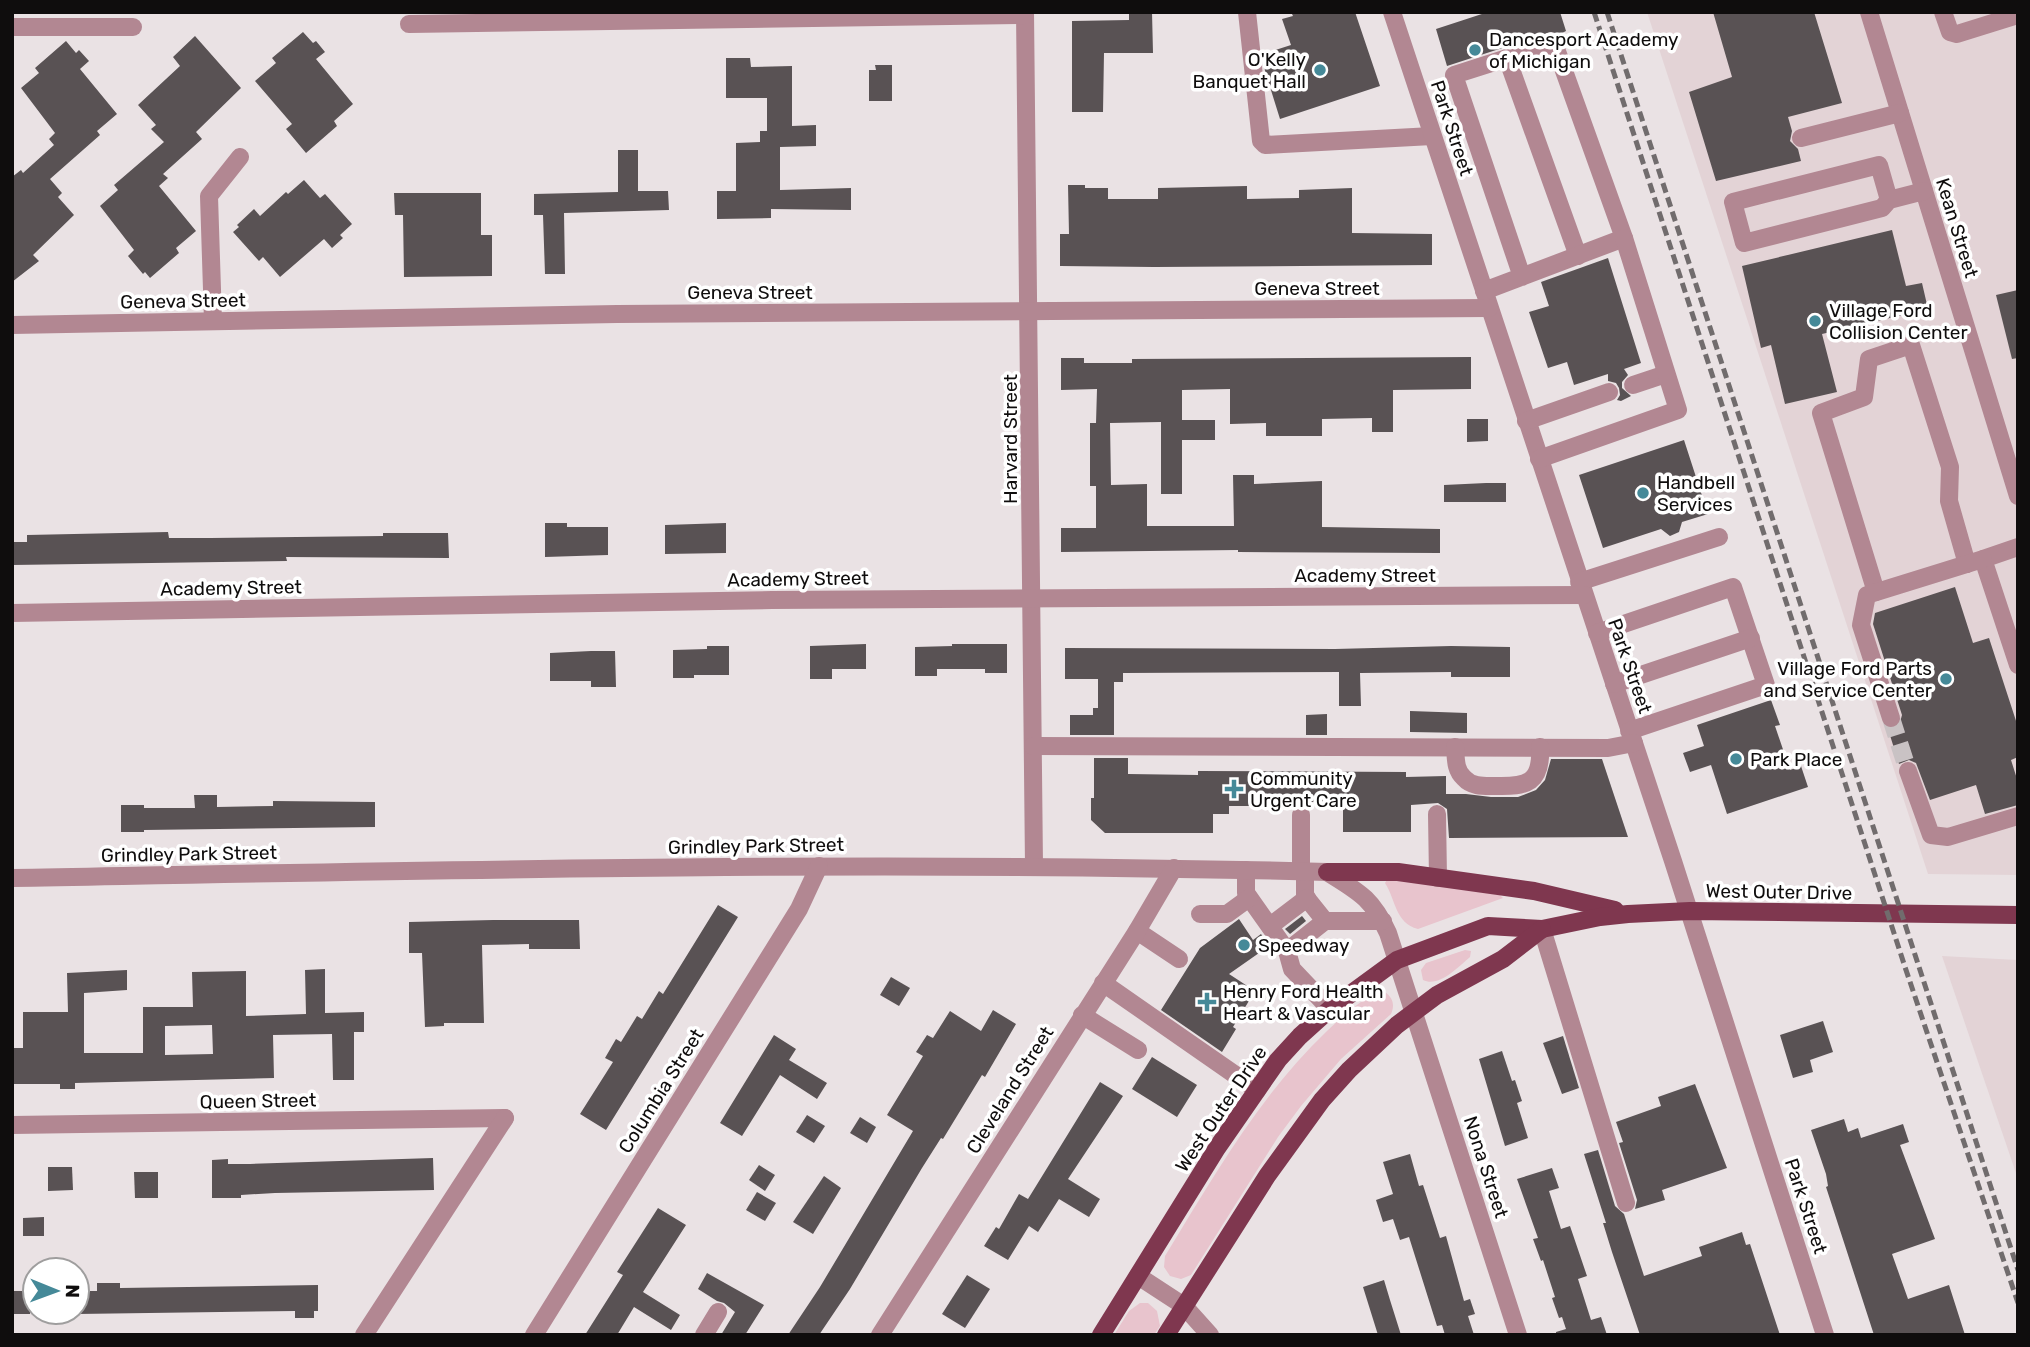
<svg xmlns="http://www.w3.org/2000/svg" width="2030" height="1347" font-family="Rubik,sans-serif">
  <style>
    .built { fill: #e3d3d6 }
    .green { fill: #e8c4cd }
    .building { fill: #595254; fill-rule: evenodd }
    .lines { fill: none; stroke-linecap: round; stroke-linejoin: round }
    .minor-tunnel { stroke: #c9c2c4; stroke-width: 18; stroke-dasharray: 18 9; stroke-linecap: butt }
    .minor { stroke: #b28792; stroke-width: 18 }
    .major { stroke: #7f374f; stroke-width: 18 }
    .rail { stroke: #716c6d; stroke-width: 5; stroke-dasharray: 10 5; stroke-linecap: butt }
    .poi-dot { fill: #458998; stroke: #fff; stroke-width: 2.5 }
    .labels { text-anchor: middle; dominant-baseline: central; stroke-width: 7; stroke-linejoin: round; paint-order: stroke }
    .poi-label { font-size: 19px; fill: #0f0d0d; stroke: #fff; text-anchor: start }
    .street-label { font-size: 19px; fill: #0f0d0d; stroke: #fff }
  </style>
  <rect width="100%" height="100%" fill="#eae2e4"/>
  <g class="built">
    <path d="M1647 12H2018V875L1928 874Z"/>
    <path d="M1942 956 2018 960V1179Z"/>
  </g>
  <g class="green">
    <path d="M1388 878 1500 895 1503 898 1418 929C1395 923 1396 900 1385 883Z"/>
    <path d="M1465 950 1471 951 1470 957C1458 967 1439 988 1423 980L1421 970 1426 963Z"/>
    <path d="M1378 992H1385C1393 998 1395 1005 1391 1014L1341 1059 1301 1106 1278 1137 1191 1275 1181 1279 1170 1276 1164 1267 1165 1256C1214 1176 1259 1096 1327 1031 1342 1017 1360 1000 1378 992Z"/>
    <path d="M1140 1303H1148L1157 1311 1160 1326 1154 1335H1114L1129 1311Z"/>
  </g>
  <g class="building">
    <path d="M1129 12H1152L1153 53H1104L1103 112H1072V21L1129 20Z"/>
    <path d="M1291 12H1355L1380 86 1280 119 1265 71 1263 54 1291 45 1282 19 1293 16Z"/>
    <path d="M1488 12H1560L1566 31 1560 34 1551 32 1447 66 1436 29Z"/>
    <path d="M1713 12H1814L1842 103 1788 117 1792 131 1790 141 1798 149 1801 161 1716 181 1689 92 1732 77Z"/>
    <path d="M303 32 313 43 316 41 325 52 316 59 353 104 334 121 337 126 306 153 286 129 292 124 255 81 276 63 272 58Z"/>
    <path d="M195 36 241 88 196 132 202 139 163 174 168 178 159 186 196 231 176 248 179 253 150 278 145 272 143 274 128 256 134 250 100 206 118 190 114 185 164 142 151 129 156 125 138 105 180 66 173 57Z"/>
    <path d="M66 41 76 53 79 50 89 61 80 69 117 114 97 131 100 135 50 179 62 193 58 197 74 215 33 255 39 261 12 282V177L21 170 23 173 54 145 49 139 55 133 21 88 39 73 35 68Z"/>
    <path d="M726 58H750L751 67 792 66V126L816 125V146L780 147V190L851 188V210L771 209V218L717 219V191H736V143L760 142V131H767V98H726Z"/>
    <path d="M875 65H892V101H869V70H876Z"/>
    <path d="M618 150H638V191H668L669 210 564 213 565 274H545L543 215H534V194L618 192Z"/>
    <path d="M304 180 320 198 325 194 352 224 340 235 343 238 332 248 324 239 280 277 263 257 259 261 233 232 239 227 237 225 254 209 260 216 286 192 288 194Z"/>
    <path d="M1068 185H1085V188H1108V199H1158V188L1247 186V199L1299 198V190L1352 188V233L1432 234V265L1154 267 1060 266V234H1069Z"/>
    <path d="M394 193H481V235H492V276L404 277 403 215H395Z"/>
    <path d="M1892 230 1906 286 1922 283 1928 309 1822 334 1837 392 1785 404 1771 345 1761 348 1742 266Z"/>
    <path d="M1608 258 1641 363 1624 369 1628 375 1622 382V388L1631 396 1621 401 1617 400 1620 395 1619 388 1616 383 1608 381V374L1574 385 1567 362 1548 368 1529 312 1549 306 1541 282Z"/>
    <path d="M2018 290V358L2012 359 1996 295Z"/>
    <path d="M1471 357V389L1393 390V432H1372V418L1322 419V436H1266V423L1230 424V389L1182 390V420H1215V440H1182V494H1161V422L1110 423 1111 485 1147 484V526H1234L1233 475H1254V484L1322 481V527L1440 529V553L1238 552V550L1061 552V528H1096V486H1090V423H1096L1097 389 1061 390V358H1084V363H1132V359Z"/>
    <path d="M1467 419H1488V441L1467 442Z"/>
    <path d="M1684 440 1708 514 1682 522 1679 532 1670 536 1661 529 1603 548 1579 475Z"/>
    <path d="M1486 483H1506V502H1444V485Z"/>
    <path d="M545 523H567V527H608V555L545 557Z"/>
    <path d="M726 523V553L665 554V525Z"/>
    <path d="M168 532 169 538H211L383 536V533H448L449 558 286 557 287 561 12 565V542H27V535Z"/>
    <path d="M1955 587 1973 643 1989 638 2018 727V757L2011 760 2018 782V805L1985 814 1976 785 1930 800 1916 763 1909 760 1899 764 1888 729 1899 726 1902 715 1873 624 1875 613Z"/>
    <path d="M866 644V669H832V679H810V646Z"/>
    <path d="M952 644H1007V673H985V669H937V676H915V647L952 646Z"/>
    <path d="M707 646H729V675H694V678H673V650L707 649Z"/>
    <path d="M1451 646 1510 647V677H1451V672L1360 673 1361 706H1339V672L1123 673V682H1114V735H1070V715H1093V708H1098V679H1065V648L1335 649Z"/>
    <path d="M591 651H615L616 687H591V681H550V653Z"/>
    <path d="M1771 700 1780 725 1775 726 1790 770 1801 766 1808 787 1727 814 1711 765 1690 772 1683 753 1704 746 1697 725Z"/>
    <path d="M1410 711 1467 713V733L1410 732Z"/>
    <path d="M1327 714V735H1306V715Z"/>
    <path d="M1094 758H1128V774L1198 775V771L1406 772V777L1446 776V794H1466L1491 797H1518L1536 790 1545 780 1551 759H1602L1628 837 1449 838 1447 809 1438 803 1411 805V832H1343V802H1270V806H1229V814H1213V833H1105L1091 820V798H1094Z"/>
    <path d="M194 795H217V807L273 806V801L375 802V827L144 830V832H121V805H144V808H195Z"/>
    <path d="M718 905 738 917 606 1130 580 1114 613 1062 605 1058 616 1039 621 1042 637 1016 642 1019 659 991 663 994Z"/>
    <path d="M1302 916 1306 921 1290 934 1285 929Z"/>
    <path d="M1239 919 1253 940 1261 934 1269 946 1229 974 1255 991 1233 1027 1236 1029 1222 1052 1161 1010 1200 948Z"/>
    <path d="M493 920H579L580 949H529V944L482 945 484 1023H444V1026L425 1027 422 953H409V922Z"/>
    <path d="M325 969V1013L364 1012V1032H354V1080H333L332 1034 273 1035 274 1078 75 1083V1089H60V1084H12V1048H23V1012H68L67 973 127 970V990L84 993V1053H143V1007H193L192 972 246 971V1016L306 1014 305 970ZM212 1025 213 1054 165 1055V1026Z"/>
    <path d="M891 977 910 988 899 1006 880 995Z"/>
    <path d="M993 1010 1016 1024 985 1077 982 1075 943 1139 941 1138 922 1168 850 1289 819 1335H788L820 1287 913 1131 887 1115 923 1056 916 1052 927 1035 933 1038 950 1011 981 1031Z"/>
    <path d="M1823 1021 1833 1052 1810 1060 1813 1072 1793 1078 1780 1035Z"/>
    <path d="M774 1035 796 1049 789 1060 827 1083 817 1099 780 1075 742 1136 720 1123Z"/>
    <path d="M1563 1036 1579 1088 1562 1094 1543 1043Z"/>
    <path d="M1502 1051 1512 1081 1515 1080 1522 1101 1517 1103 1528 1138 1505 1146 1479 1059Z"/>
    <path d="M1152 1057 1197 1085 1177 1117 1132 1089Z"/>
    <path d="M1100 1082 1123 1096 1068 1179 1100 1199 1089 1217 1059 1199 1038 1232 1029 1226 1008 1260 984 1246 996 1227 999 1229 1019 1194 1028 1199Z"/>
    <path d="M1695 1084 1727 1168 1662 1190 1665 1200 1635 1209 1637 1200 1619 1143 1623 1142 1616 1122 1661 1106 1658 1097Z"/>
    <path d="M807 1115 825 1126 814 1143 796 1132Z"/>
    <path d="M860 1117 876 1127 867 1143 850 1133Z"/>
    <path d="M1844 1119 1848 1132 1858 1128 1861 1138 1903 1124 1909 1142 1900 1145 1935 1239 1892 1254 1908 1299 1949 1285 1965 1335H1874L1826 1187 1828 1186 1826 1174 1811 1130Z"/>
    <path d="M1598 1150 1615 1206 1624 1214 1644 1276 1702 1256 1699 1247 1742 1232 1746 1245 1750 1244 1780 1335H1640L1612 1252 1603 1223H1606L1584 1154Z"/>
    <path d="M1410 1154 1419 1186 1423 1185 1440 1238 1446 1236 1464 1301 1470 1299 1475 1314 1468 1316 1474 1335H1445L1442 1325 1437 1326 1409 1237 1400 1240 1393 1219 1383 1222 1376 1200 1393 1194 1383 1162Z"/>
    <path d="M433 1158 434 1190 275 1193 241 1195V1198H212V1160L228 1159V1164H250Z"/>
    <path d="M759 1165 775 1175 765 1191 749 1180Z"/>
    <path d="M48 1167H72L73 1190 48 1191Z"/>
    <path d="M1552 1168 1559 1188 1549 1191 1561 1229 1570 1226 1587 1276 1578 1279 1591 1320 1601 1317 1607 1335H1556V1332L1566 1329 1562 1317 1559 1318 1552 1298 1555 1297 1543 1260 1541 1261 1533 1239 1538 1238 1517 1179Z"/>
    <path d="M134 1172H158V1198H135Z"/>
    <path d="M824 1176 841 1188 813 1234 793 1222Z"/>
    <path d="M757 1192 776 1203 765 1221 746 1210Z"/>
    <path d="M658 1208 686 1225 643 1292 680 1315 671 1330 634 1307 617 1335H585L623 1275 617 1272Z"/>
    <path d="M44 1217V1236H23V1218Z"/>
    <path d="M707 1273 764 1305 745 1335H721L735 1312 724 1303 717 1301 698 1289Z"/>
    <path d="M967 1275 990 1289 965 1328 942 1314Z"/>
    <path d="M1384 1280 1390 1300 1401 1335H1378L1363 1287Z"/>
    <path d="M97 1283H120V1288L318 1285V1311H314V1318H295V1311L77 1314V1291H97Z"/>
    <rect x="12" y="1291" width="18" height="23"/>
  </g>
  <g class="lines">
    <path class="minor-tunnel" d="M1891 718 1908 771"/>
    <g class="minor">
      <path d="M1025 12 1034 866"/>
      <path d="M1247 12 1261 141 1265 145 1432 136"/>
      <path d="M1392 12 1673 861 1825 1335"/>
      <path d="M1869 12 2018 496"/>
      <path d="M1943 12 1950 32 1957 34 2018 15"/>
      <path d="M409 24 1025 15"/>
      <path d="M12 27H133"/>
      <path d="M1507 58 1578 256"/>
      <path d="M1801 138 1900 113"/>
      <path d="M1889 200 1879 165 1733 202 1744 243 1882 208 1889 200 1924 191"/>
      <path d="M1484 291 1624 238 1554 43 1454 75 1522 277"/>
      <path d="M213 321 209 196 240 157"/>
      <path d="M12 325 617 314 1489 308"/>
      <path d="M1633 385 1666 374"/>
      <path d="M1526 421 1609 392"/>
      <path d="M1539 459 1678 410 1624 238"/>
      <path d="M2018 547 1983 559 2018 665"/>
      <path d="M1579 582 1719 537"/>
      <path d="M1876 592 1821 413 1864 397 1869 359 1911 345 1950 467 1949 501 1967 564"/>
      <path d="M12 613 772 600 1584 595"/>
      <path d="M1597 633 1733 587 1766 685 1629 731"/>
      <path d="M1614 684 1751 638"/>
      <path d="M1891 718 1861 625 1867 595 1983 559"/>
      <path d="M1033 746 1608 748 1634 743"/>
      <path d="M1455 747C1456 759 1455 770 1464 778 1472 787 1484 786 1495 786 1527 787 1542 783 1540 747"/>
      <path d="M1908 771 1931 835 1948 837 2018 816"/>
      <path d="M1437 814 1438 878"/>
      <path d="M1246 870V893L1287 951 1292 969 1330 1009"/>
      <path d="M1301 871V815"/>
      <path d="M1305 871V896L1325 921"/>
      <path d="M12 878C451 870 889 860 1327 872 1359 892 1372 898 1388 933L1518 1335"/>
      <path d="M1200 914H1227L1249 898"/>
      <path d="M1270 926 1307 898"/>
      <path d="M1542 929 1626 1203"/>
      <path d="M1137 931 1179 959"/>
      <path d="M1287 951 1325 921H1383"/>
      <path d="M1103 983 1257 1090"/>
      <path d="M1082 1015 1138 1050"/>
      <path d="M12 1125 505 1118"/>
      <path d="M1138 1276 1184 1306 1210 1335"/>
      <path d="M364 1335 505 1118"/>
      <path d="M534 1335 799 909 819 866"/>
      <path d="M704 1335 718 1312"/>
      <path d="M880 1335 1137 931 1174 868"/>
    </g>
    <g class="major">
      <path d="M1327 872H1398L1534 891 1615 910"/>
      <path d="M1101 1335 1217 1148 1278 1060 1300 1036 1330 1009 1397 960 1488 926 1542 929 1600 917 1628 914 1690 911 2018 915"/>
      <path d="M1166 1335 1267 1176 1322 1100 1349 1070 1397 1025 1437 995 1503 959 1542 929"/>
    </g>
    <g class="rail">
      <path d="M1594 12 1905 967 2018 1303"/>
      <path d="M1607 12 2018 1270"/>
    </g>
  </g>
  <g class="poi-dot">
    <circle cx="1475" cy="50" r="7"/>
    <circle cx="1320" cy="70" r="7"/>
    <circle cx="1815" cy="321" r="7"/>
    <circle cx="1643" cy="493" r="7"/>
    <circle cx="1946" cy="679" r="7"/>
    <circle cx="1736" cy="759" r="7"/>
    <path d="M1230.5 778.5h7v7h7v7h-7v7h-7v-7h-7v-7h7z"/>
    <circle cx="1244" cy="945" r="7"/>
    <path d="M1203.5 991.5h7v7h7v7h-7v7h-7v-7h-7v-7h7z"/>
  </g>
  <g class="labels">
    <g class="poi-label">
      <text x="1489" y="39">Dancesport Academy<tspan x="1489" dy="22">of Michigan</tspan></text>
      <text x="1306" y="59" text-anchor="end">O'Kelly<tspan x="1306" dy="22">Banquet Hall</tspan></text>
      <text x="1829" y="310">Village Ford<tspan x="1829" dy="22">Collision Center</tspan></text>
      <text x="1657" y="482">Handbell<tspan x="1657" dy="22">Services</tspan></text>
      <text x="1932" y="668" text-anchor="end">Village Ford Parts<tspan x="1932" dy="22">and Service Center</tspan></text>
      <text x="1750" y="759">Park Place</text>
      <text x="1250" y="778">Community<tspan x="1250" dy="22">Urgent Care</tspan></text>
      <text x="1258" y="945">Speedway</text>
      <text x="1223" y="991">Henry Ford Health<tspan x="1223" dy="22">Heart &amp; Vascular</tspan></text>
    </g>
    <g class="street-label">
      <text transform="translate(1452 128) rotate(72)">Park Street</text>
      <text transform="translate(1957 228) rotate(73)">Kean Street</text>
      <text x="1317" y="288">Geneva Street</text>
      <text x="750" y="292">Geneva Street</text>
      <text transform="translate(183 301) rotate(-1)">Geneva Street</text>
      <text transform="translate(1010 439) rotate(-90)">Harvard Street</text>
      <text x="1365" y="575">Academy Street</text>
      <text transform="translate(798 579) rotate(-1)">Academy Street</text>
      <text transform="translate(231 588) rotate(-1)">Academy Street</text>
      <text transform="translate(1630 666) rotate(71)">Park Street</text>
      <text transform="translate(756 846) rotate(-1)">Grindley Park Street</text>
      <text transform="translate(189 854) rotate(-1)">Grindley Park Street</text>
      <text transform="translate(1779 892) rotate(1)">West Outer Drive</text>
      <text transform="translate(1010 1090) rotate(-58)">Cleveland Street</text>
      <text transform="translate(661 1091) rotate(-58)">Columbia Street</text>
      <text transform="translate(258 1101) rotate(-1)">Queen Street</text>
      <text transform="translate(1221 1109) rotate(-56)">West Outer Drive</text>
      <text transform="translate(1486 1167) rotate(72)">Nona Street</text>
      <text transform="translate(1806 1206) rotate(72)">Park Street</text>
    </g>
  </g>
  <rect width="2030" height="1347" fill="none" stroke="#0f0d0d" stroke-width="28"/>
  <g transform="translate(56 1291) rotate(91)"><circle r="33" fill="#ffffff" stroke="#9f9e9e" stroke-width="2"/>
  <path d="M0-5L12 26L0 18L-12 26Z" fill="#458998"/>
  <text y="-10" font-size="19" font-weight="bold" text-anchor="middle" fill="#0f0d0d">N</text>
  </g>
</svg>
